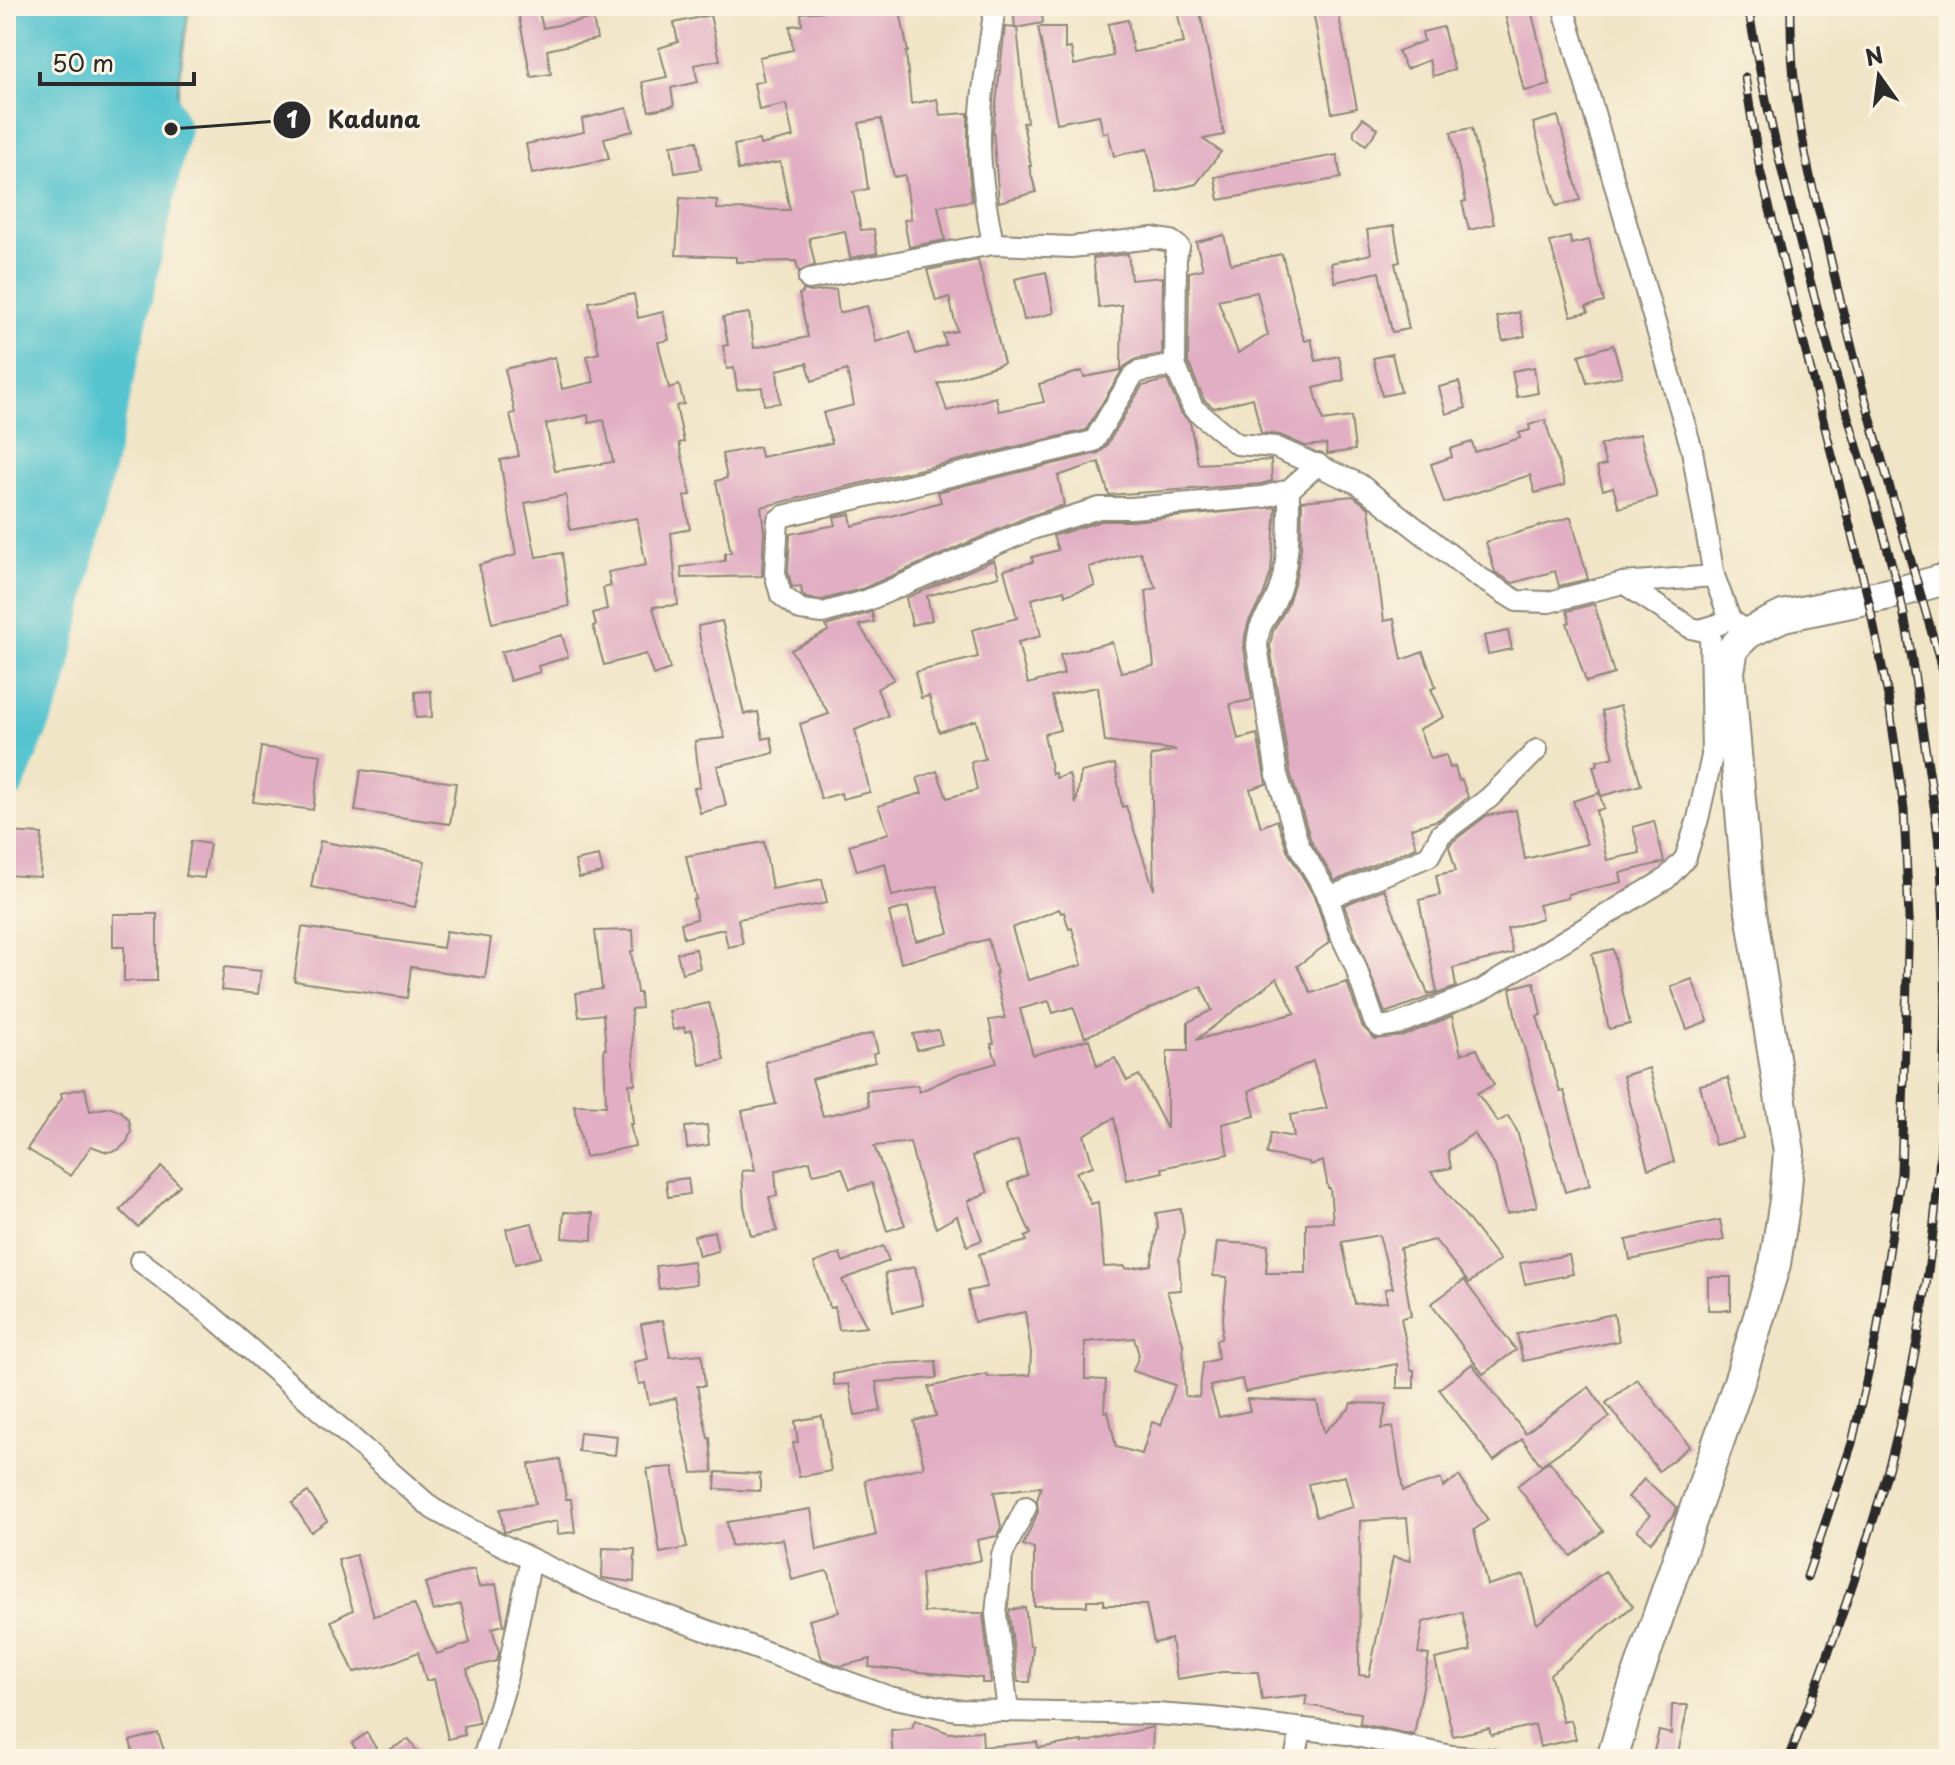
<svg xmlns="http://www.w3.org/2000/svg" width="1955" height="1765" font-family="'Playpen Sans',sans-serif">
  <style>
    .water { fill: #57c4cf; stroke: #41787d; stroke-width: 2 }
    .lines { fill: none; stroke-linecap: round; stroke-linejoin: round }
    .river { stroke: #57c4cf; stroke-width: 38 }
    .building { fill: #e1aec3; fill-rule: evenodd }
    .street-casing { stroke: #8e8879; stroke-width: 24 }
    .secondary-casing { stroke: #8e8879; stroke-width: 34 }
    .street { stroke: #fff; stroke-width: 20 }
    .secondary { stroke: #fff; stroke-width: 30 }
    .rail-casing { stroke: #2b2b2b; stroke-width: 9 }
    .rail { stroke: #fcf5e5; stroke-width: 6; stroke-dasharray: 18; stroke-linecap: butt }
    .leader { fill: none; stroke: #2b2b2b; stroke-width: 3 }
    .callout-dot { fill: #2b2b2b; stroke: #fcf5e5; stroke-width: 3 }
    .mark-label { font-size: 24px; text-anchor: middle; font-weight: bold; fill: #fff }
    .callout-label { font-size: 24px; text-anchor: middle; font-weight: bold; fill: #2b2b2b; stroke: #fcf5e5; stroke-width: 7; stroke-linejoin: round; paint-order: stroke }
  </style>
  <rect width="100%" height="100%" fill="#fcf5e5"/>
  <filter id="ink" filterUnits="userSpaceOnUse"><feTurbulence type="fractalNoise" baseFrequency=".0125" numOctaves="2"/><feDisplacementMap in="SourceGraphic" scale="16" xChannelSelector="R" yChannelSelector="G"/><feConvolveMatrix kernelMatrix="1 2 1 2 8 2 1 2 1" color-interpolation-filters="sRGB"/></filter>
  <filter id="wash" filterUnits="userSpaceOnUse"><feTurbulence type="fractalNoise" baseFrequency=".006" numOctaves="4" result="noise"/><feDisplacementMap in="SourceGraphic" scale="32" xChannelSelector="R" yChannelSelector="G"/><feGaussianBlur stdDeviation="1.8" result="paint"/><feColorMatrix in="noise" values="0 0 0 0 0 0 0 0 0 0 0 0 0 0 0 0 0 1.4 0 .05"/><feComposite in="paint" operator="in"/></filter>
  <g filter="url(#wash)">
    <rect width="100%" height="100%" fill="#f1e5c7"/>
    <path class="water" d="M6 6H189L175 114 168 142 141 215 61 590 42 697 6 798Z"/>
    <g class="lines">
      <path class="river" d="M6 782 47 684 171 129 117 6"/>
    </g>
    <g id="blocks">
      <g class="building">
        <path d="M850 6H899L908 52H906L911 104 937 99 940 115 968 113V160L972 201 938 206 945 240 909 247 904 220 911 219 905 175 894 177 881 119 859 123 868 189 853 192 861 230 874 229 877 253 850 258 845 231 809 238 815 265 799 272 796 261 736 262V257L676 255 680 198 717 200V209L790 210 780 162 738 170 734 145 759 140 760 145 793 137 786 104 759 110 754 83 764 81 759 57 793 50 790 26 802 25 801 13 850 9Z"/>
        <path d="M1013 6H1041L1043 23 1015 28Z"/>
        <path d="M1176 6H1199L1224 135 1203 139 1221 152 1196 184 1158 193 1147 149 1114 156 1108 132 1103 133 1099 115 1057 123 1038 27H1065V49L1071 48 1074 65 1113 56 1108 24 1128 20 1133 52 1184 43Z"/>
        <path d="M1312 6H1337L1357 108 1332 113Z"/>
        <path d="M1503 6H1530L1550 85 1524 91Z"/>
        <path d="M538 8 543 28 593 18 597 39 547 50 551 74 531 77 518 12Z"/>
        <path d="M710 15 720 60 694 65 698 82 671 88 674 106 649 111 642 82 667 77 659 48 678 42 674 23Z"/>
        <path d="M1005 27 1017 28 1027 122 1023 123 1031 166H1029L1036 192 999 202 993 130Z"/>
        <path d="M1443 27 1454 70 1433 76 1429 60 1406 69 1398 51 1424 41 1422 32Z"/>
        <path d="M627 108 633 131 604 138 609 159 532 174 526 144 584 132 582 119Z"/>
        <path d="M1558 116 1580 200 1556 206 1533 123Z"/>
        <path d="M1363 118 1378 129 1366 145 1354 136V130Z"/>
        <path d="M1472 128 1494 224 1469 230 1462 202 1466 201 1451 132Z"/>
        <path d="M697 141 701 169 675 173 671 145Z"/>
        <path d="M1337 155 1341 178 1219 200 1215 177Z"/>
        <path d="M1394 226 1400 262 1395 263 1409 329 1392 332 1379 272 1335 282 1331 263 1371 254 1367 230Z"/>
        <path d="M1224 235 1231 264 1282 254 1302 334 1305 341 1311 339 1316 361 1339 356 1344 380 1314 388 1323 421 1351 417 1355 450 1327 454 1326 444 1305 446 1280 435 1261 433 1253 398 1214 408 1204 400 1188 362 1189 272 1203 269 1196 242ZM1257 292 1268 335 1238 353 1218 300Z"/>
        <path d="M1570 237 1571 244 1589 240 1604 302 1586 307 1588 312 1571 316 1550 242Z"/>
        <path d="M1128 254 1131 280 1163 277 1162 354 1136 359 1124 367 1086 430 761 507 764 531 762 576 682 578 681 567 725 561V553H731L716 481 727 478 722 454 759 447 761 457 832 443 823 413 854 405 847 370 812 381 807 363 777 370 780 403 764 405 762 387 737 390 734 368 727 369 723 346 728 345 723 317 749 313 754 348 808 337 799 294 803 293V290L811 292 836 289 839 313 867 306 876 342 909 332 916 354 946 345 943 334 957 331 949 297 936 301 927 270 978 260 1004 363 938 384 947 411 996 397 999 411 1044 402 1039 384 1082 371 1084 377 1121 370 1122 305 1099 308 1093 258Z"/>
        <path d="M1046 272 1054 313 1024 320 1015 279Z"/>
        <path d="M634 294 638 318 663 312 669 340 658 342 669 388 679 385 684 404 676 406 684 442 679 443 691 495 684 496 690 529 671 533 678 605 653 607 670 669 653 675 646 654 604 665 593 626 596 625 593 613 607 609 603 588 611 586 608 572 646 565 637 518 570 530 566 495 525 503 536 557 562 553 569 606 492 623 479 565 516 555 500 460 519 456 510 414 515 413 505 369 555 357 562 389 594 382 587 356 599 353 589 302ZM588 415 589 423 604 420 613 462 555 471 546 424Z"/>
        <path d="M1519 312 1525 336 1503 341 1497 317Z"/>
        <path d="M1613 345 1622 376 1587 383 1579 355Z"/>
        <path d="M1392 354 1401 392 1382 396 1373 358Z"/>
        <path d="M1534 367 1538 393 1517 397 1512 371Z"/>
        <path d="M1167 380 1181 413 1190 422 1198 464 1271 460 1272 481 1261 484 1109 495 1099 462 1058 476 1064 505 1027 517 864 588 822 600 806 598 802 594 801 586 792 587 788 572 790 534 836 525 834 517 850 514 852 526 902 513 941 502 938 492 1098 453 1105 448 1142 386Z"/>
        <path d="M1459 382 1466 408 1446 414 1439 387Z"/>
        <path d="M1545 420 1565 485 1535 493 1530 475 1444 503 1431 464 1452 457 1450 449 1472 442 1475 452 1520 438 1519 433 1530 430 1529 425Z"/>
        <path d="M1640 434 1657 497 1619 508 1613 487 1603 490 1597 467 1606 465 1600 445Z"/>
        <path d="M1353 496 1369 508 1384 621 1394 619 1402 660 1423 652 1436 687 1431 689 1444 717 1419 729 1431 759 1446 755 1450 768 1455 767 1459 781 1462 780 1468 797 1438 820 1411 828 1416 847 1335 881 1311 841 1290 772 1270 646 1273 631 1287 606 1296 577 1301 548 1302 501Z"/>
        <path d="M1276 507 1271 572 1263 596 1249 621 1245 636 1244 648 1252 700 1230 704 1238 739 1257 734 1266 784 1250 789 1261 827 1277 820 1288 852 1314 896 1330 942 1297 966 1311 993 1347 982 1362 1026 1375 1039 1403 1036 1452 1016 1461 1054 1477 1049 1494 1085 1477 1093 1498 1122 1508 1116 1517 1131 1537 1206 1507 1214 1495 1166 1474 1133 1448 1151 1451 1168 1431 1172 1500 1260 1469 1283 1435 1240 1400 1248 1411 1316 1401 1318 1411 1370H1414V1388H1397V1364L1245 1392 1242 1379 1210 1386 1219 1417 1250 1411 1247 1399 1317 1402 1324 1432 1349 1409 1351 1403 1387 1404 1381 1429 1393 1427 1403 1491 1441 1479 1443 1487 1459 1476 1488 1520 1474 1530 1487 1585 1524 1575 1537 1624 1605 1571 1633 1606 1550 1674 1563 1722 1571 1720 1576 1739 1540 1747 1535 1725 1491 1735 1489 1728 1453 1736 1435 1659 1471 1651 1462 1612 1423 1622 1418 1653 1429 1655 1414 1735 1360 1724 1361 1713 1305 1705 1307 1695 1262 1700 1258 1672H1222L1177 1679 1171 1639 1154 1643 1146 1605H1104V1600H1087V1606H1034V1548L1023 1545 1038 1512 1037 1500 1041 1487 994 1492 1001 1527 997 1536 977 1540 981 1560 921 1574 924 1612 983 1613 991 1683H982V1678L869 1667 870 1659 841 1666 822 1659 809 1620 839 1612 829 1573 826 1571 792 1580 783 1539 731 1546 727 1522 811 1509 817 1550 876 1535 865 1480 924 1467 914 1421 936 1416 929 1387 987 1374 988 1377 1030 1375 1031 1352 1025 1312 974 1322 968 1291 987 1287 979 1254 1027 1241 1025 1237 1031 1234 1008 1183 1027 1175 1018 1140 972 1156 988 1192 968 1201 982 1240 967 1246 957 1216 936 1228 918 1174 910 1142 874 1146 905 1225 887 1231 872 1183 850 1189 842 1168 813 1174 810 1161 775 1171 777 1196 769 1197 777 1231 751 1236 744 1206 742 1171 755 1170 742 1111 776 1104 765 1062 873 1033 878 1052 873 1054 875 1062 812 1079 823 1116 869 1106 866 1091 918 1085 919 1092 958 1074 997 1063 991 1044 994 1043 989 1020 1005 1018 995 973H997L988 939 901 963 889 912 908 907 916 941 949 933 937 886 892 896 885 863 857 871 849 845 889 833 878 806 922 793 917 778 937 771 947 798 977 790 971 762 985 759 976 720 939 732 929 696 921 698 915 672 978 657 972 630 1017 618 1004 570 1033 562 1032 557 1058 550 1053 536 1101 521H1132ZM1140 552 1156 588 1146 591 1154 666 1121 672 1112 642 1060 655 1064 674 1028 684 1018 642 1041 636 1032 599 1064 590 1065 595 1095 586 1089 567ZM1098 687 1105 742 1176 750 1151 756 1154 890 1126 806 1122 807 1115 764 1081 772 1076 804 1069 774 1056 778 1055 773 1052 774 1044 734 1060 730 1052 696ZM1059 909 1061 913 1064 912 1069 929 1072 928 1082 965 1028 980 1012 928ZM1277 978 1295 1013 1196 1040 1218 1023ZM1201 986 1212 1010 1188 1022V1051H1167V1129L1139 1075 1127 1081 1115 1058 1097 1066 1089 1039 1033 1055 1020 1009 1049 1001 1053 1013 1073 1007 1085 1037ZM1313 1061 1327 1108 1290 1115 1294 1137 1271 1133 1267 1154 1309 1162 1310 1165 1323 1161 1328 1188H1330L1333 1222 1306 1223V1273H1266L1268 1245 1217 1242 1213 1276 1227 1277 1221 1339 1216 1340 1218 1359 1203 1363 1199 1397 1185 1396 1183 1344 1167 1291 1181 1290 1179 1259 1184 1232 1181 1209 1156 1213 1158 1227 1151 1265 1126 1269 1125 1266 1104 1267 1098 1202 1091 1204 1076 1172 1093 1166 1084 1135 1114 1118 1127 1180 1163 1172 1162 1168 1228 1154 1222 1124 1255 1116 1249 1091ZM1379 1235 1393 1288 1385 1289 1387 1302 1355 1304 1342 1242ZM1134 1338 1139 1355 1133 1371 1175 1385 1161 1425 1152 1422 1142 1454 1116 1447 1108 1411 1104 1412 1106 1380 1085 1379V1342ZM1345 1476 1353 1507 1316 1517 1308 1484ZM1407 1518 1411 1561 1393 1557 1369 1676 1359 1675 1360 1521Z"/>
        <path d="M1571 517 1588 579 1559 586 1555 571 1513 583 1495 572 1486 542Z"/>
        <path d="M994 560 999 576 927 596 932 620 912 625 906 598Z"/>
        <path d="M1594 604 1614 674 1586 682 1567 623 1570 622 1567 611Z"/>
        <path d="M872 612 874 622 859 625 894 679 877 689 888 716 855 730 870 792 842 799 841 793 821 799 800 724 829 714 791 650 828 631 826 626Z"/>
        <path d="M722 621 744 714 758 712 763 739 771 737 774 753 717 766 726 806 700 813 694 788 700 787 695 741 725 738 704 665 698 626Z"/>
        <path d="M1508 631 1512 649 1488 654 1484 636Z"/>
        <path d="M562 635 568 657 538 666 540 672 510 681 501 652Z"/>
        <path d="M431 691 432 717 416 718 415 692Z"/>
        <path d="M1620 706 1641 785 1601 796 1593 766 1598 765 1597 761 1614 757 1602 711Z"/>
        <path d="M261 747 321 755 313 810 253 802Z"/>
        <path d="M361 770 456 783 450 824 355 811Z"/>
        <path d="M1599 793 1604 808 1596 811 1607 860 1640 853 1633 827 1654 821 1664 862 1620 873 1622 882 1568 894V898L1538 905 1542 918 1507 929 1513 953 1453 968 1456 987 1385 1013 1344 905 1384 889 1428 994 1437 992 1419 900 1440 895 1436 875 1456 871 1449 847 1451 843 1486 816 1516 810 1525 859 1587 844 1573 801Z"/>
        <path d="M6 832 42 834 40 877 6 875Z"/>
        <path d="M191 841 210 844 204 878 186 876Z"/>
        <path d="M320 841 425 861 415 907 311 887Z"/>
        <path d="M764 842 772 889 822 879 827 903 738 919 743 944 728 947 724 929 684 938 681 923 697 919 693 900 696 899 686 856Z"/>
        <path d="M599 856 603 873 579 878 575 861Z"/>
        <path d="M113 914H157V981H124V947H113Z"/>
        <path d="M302 927 443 948 446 931 491 938 485 978 411 967 407 998 294 981Z"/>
        <path d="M633 930 634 950 631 951 637 993H640L641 1008 631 1009 635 1084H629L633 1124H630L635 1146 585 1157 574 1105 606 1106 604 1049H606L603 1014 579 1017 576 993 602 989 595 931Z"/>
        <path d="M696 949 700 968 682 973 677 953Z"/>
        <path d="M1613 949 1630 1024 1609 1029 1592 954Z"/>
        <path d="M224 967 261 971 258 994 221 990Z"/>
        <path d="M1692 979 1708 1021 1687 1029 1671 987Z"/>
        <path d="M1534 982 1541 1015 1537 1016 1560 1092 1564 1091 1590 1185 1565 1192 1516 1019 1510 988Z"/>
        <path d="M709 1003 724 1060 700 1065 692 1030 685 1032 684 1027 673 1030 669 1011Z"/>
        <path d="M938 1030 942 1044 917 1050 913 1034Z"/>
        <path d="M1649 1068 1674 1162 1648 1169 1623 1076Z"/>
        <path d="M1728 1078 1743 1138 1715 1145 1700 1085Z"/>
        <path d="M85 1088 90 1111 110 1107 121 1111 129 1120 131 1131 127 1142 118 1150 107 1152 91 1146 71 1176 27 1149 62 1098 61 1093Z"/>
        <path d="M707 1125 709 1145 687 1148 685 1127Z"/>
        <path d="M162 1167 180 1185 138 1227 120 1210Z"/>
        <path d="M688 1178 690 1194 668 1197 666 1181Z"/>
        <path d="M564 1212 593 1213 592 1240 562 1238Z"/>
        <path d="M1720 1220 1724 1240 1630 1260 1626 1240Z"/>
        <path d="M532 1223 541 1257 515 1264 506 1229Z"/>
        <path d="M714 1231 718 1251 699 1256 694 1236Z"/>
        <path d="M883 1246 889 1261 842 1280 867 1327 839 1330 835 1307 830 1308 814 1263 840 1253 843 1262Z"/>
        <path d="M1569 1255 1573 1274 1525 1284 1520 1263Z"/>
        <path d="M693 1261 696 1284 659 1289 656 1266Z"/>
        <path d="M915 1267 923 1305 893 1312 885 1273Z"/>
        <rect x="1708" y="1277" width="23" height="33"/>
        <path d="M1464 1280 1516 1350 1483 1374 1431 1304Z"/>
        <path d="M1614 1314 1619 1341 1523 1361 1517 1334Z"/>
        <path d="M663 1320 670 1357 702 1354 705 1386H697L708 1438H710L713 1472 692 1473 676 1398 649 1404 645 1383 639 1384 634 1362 648 1359 641 1324Z"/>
        <path d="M936 1361 937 1378 876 1382 881 1411 855 1415 849 1384 834 1385 833 1374 881 1364Z"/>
        <path d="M1472 1364 1525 1433 1589 1387 1610 1417 1541 1465 1522 1439 1494 1461 1439 1389Z"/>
        <path d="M1637 1379 1690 1446 1659 1471 1606 1403Z"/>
        <path d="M822 1416 831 1471 799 1477 793 1443 798 1442 795 1421Z"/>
        <path d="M580 1432 617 1436 615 1455 578 1451Z"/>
        <path d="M560 1459 566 1499H571L575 1532 558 1534 557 1521 504 1532 500 1509 535 1504 529 1464Z"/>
        <path d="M1549 1461 1603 1531 1571 1556 1517 1486Z"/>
        <path d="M673 1467 687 1548 660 1553 647 1469Z"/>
        <path d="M716 1472 760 1474V1491L715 1489Z"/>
        <path d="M1644 1479 1677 1507 1674 1515 1651 1542 1637 1530 1650 1515 1628 1497Z"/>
        <path d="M308 1492 327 1521 311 1532 292 1503Z"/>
        <path d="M603 1548 635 1549 634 1582 602 1578Z"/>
        <path d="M356 1555 374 1616 414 1604 437 1654 470 1643 461 1604 433 1611 425 1583 474 1569 479 1587 496 1584 504 1625 492 1628 499 1652 497 1661 467 1669 479 1723 463 1726 465 1735 448 1739 434 1679 426 1681 418 1652 384 1666 354 1672 331 1621 353 1610 338 1560Z"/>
        <path d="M1025 1607 1030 1646H1033L1030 1682H1018L1009 1614 1010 1610Z"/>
        <path d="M1672 1705H1688L1677 1759H1652L1659 1731 1671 1734Z"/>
        <path d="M915 1720 949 1733 982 1731 983 1747 1037 1742 1038 1748 1082 1741V1743L1153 1727 1152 1756 1144 1755V1759H966L965 1755 944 1759H893L891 1730 912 1728Z"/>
        <path d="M158 1733 167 1759H135L130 1741Z"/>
        <path d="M367 1733 380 1755 409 1739 422 1759H361L352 1743Z"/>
      </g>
    </g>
  </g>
  <g filter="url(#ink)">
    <use href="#blocks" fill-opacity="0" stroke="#8e8879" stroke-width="2"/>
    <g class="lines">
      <defs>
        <g id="street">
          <path d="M1563 6 1692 450 1714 576 1730 619 1748 633"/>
          <path d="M993 244C987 212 981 180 980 147 979 100 989 52 995 6"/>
          <path d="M809 279 993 244 1071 247 1153 238 1171 241 1179 247 1176 255 1175 365 1193 408 1237 444 1275 447 1359 484 1477 576 1517 601 1549 602 1623 583 1714 576"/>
          <path d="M1175 365 1138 372 1132 377 1094 441 784 516 778 520 775 573 781 595 801 610 823 613 868 600 1032 529 1099 508H1131L1263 497 1289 490 1318 464"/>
          <path d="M1289 490C1289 525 1290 569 1275 601 1265 623 1259 619 1257 646L1277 775 1299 846 1326 891 1339 931 1355 965 1374 1021 1380 1027 1398 1024 1482 990 1666 879 1685 859 1698 819 1712 756 1710 628"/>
          <path d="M1623 583 1691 628 1700 630 1720 624"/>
          <path d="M1326 891 1335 895 1429 856 1441 834 1489 798 1537 750"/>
          <path d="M140 1261 211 1315 433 1509 471 1530 596 1590 889 1697 956 1710 1156 1714 1212 1718 1347 1734 1451 1756 1491 1759"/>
          <path d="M1008 1711 996 1614 1002 1555 1026 1507"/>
          <path d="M483 1759 504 1690 531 1559"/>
          <path d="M1295 1759 1301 1730"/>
        </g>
        <path id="secondary" d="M1612 1759 1629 1701 1741 1376 1775 1264 1785 1200 1789 1152 1748 893 1729 672 1733 648 1748 633 1783 616 1899 592 1949 578"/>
      </defs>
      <use href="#street" class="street-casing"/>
      <use href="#secondary" class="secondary-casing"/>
      <use href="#street" class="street"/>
      <use href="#secondary" class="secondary"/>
      <defs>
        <g id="rail">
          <path d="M1748 6C1769 130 1802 254 1836 375 1856 447 1881 519 1899 592 1910 638 1916 687 1923 734 1930 778 1938 823 1941 868 1954 1067 1940 1285 1886 1477 1859 1573 1824 1666 1789 1759"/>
          <path d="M1791 6C1790 65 1798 124 1811 181 1817 205 1824 228 1829 252 1862 400 1907 546 1949 692"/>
          <path d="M1745 77 1760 170 1868 598 1888 696 1904 809 1909 918 1901 1173 1876 1338 1852 1443 1807 1577"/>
        </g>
      </defs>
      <use href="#rail" class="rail-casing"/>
      <use href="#rail" class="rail"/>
    </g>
  </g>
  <path class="leader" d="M171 129L292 120"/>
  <g class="callout-dot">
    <circle cx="171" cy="129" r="8"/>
    <circle cx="292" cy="120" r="20"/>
  </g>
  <g class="mark-label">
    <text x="292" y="128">1</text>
  </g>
  <g class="callout-label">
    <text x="374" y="128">Kaduna</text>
  </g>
  <rect width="1955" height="1765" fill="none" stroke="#fcf5e5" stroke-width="32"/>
  <g transform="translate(1879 76) rotate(346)" stroke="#fcf5e5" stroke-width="6" paint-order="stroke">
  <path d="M0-6L14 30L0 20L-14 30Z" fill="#2b2b2b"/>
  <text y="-12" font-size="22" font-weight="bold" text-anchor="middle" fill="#2b2b2b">N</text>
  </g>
  <path d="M40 72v12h154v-12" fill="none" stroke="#2b2b2b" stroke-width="4"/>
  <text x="52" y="72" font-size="24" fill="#2b2b2b" stroke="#fcf5e5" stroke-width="6" paint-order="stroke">50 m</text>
</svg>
